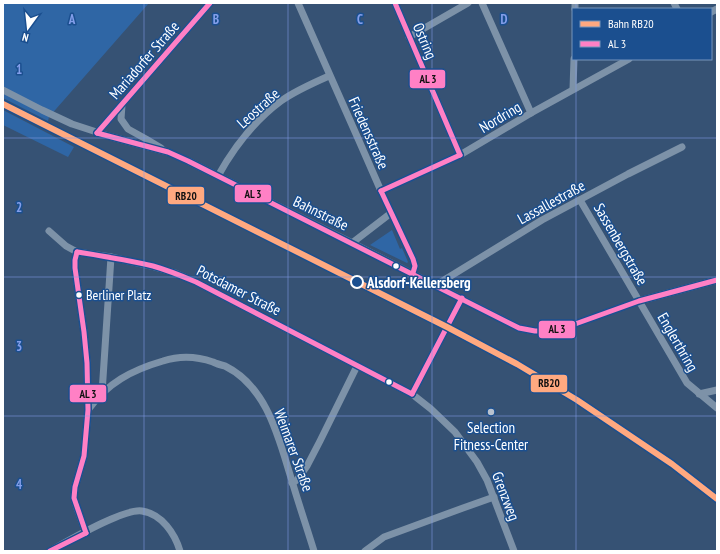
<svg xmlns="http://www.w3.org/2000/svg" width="720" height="554" font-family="'PT Sans Narrow',sans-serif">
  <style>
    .green { fill: #2f66a5 }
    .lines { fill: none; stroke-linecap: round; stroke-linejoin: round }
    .street { stroke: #7d92a8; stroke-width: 7 }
    .bus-1-casing { stroke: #1b4f8f; stroke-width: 8 }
    .bus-1 { stroke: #ff80c5; stroke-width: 5 }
    .rail-1-casing { stroke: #1b4f8f; stroke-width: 9 }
    .rail-1 { stroke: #ffa980; stroke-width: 6 }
    .grid { fill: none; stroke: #839eea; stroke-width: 1; stroke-opacity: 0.55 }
    .bus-dot { fill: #fff; stroke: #1b4f8f; stroke-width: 1.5 }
    .stop-dot { fill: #1b4f8f; stroke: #fff; stroke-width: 2 }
    .poi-dot { fill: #b9c2ce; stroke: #1b4f8f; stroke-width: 1.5 }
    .labels { text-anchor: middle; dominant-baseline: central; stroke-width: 3; stroke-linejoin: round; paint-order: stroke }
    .bus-label { font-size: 14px; fill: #fff; stroke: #1b4f8f; text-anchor: start }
    .street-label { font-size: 15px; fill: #fff; stroke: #1b4f8f }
    .stop-label { font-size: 15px; font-weight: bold; fill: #fff; stroke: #1b4f8f; text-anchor: start }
    .poi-label { font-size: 15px; fill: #fff; stroke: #1b4f8f }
    .grid-label { font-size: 13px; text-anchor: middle; font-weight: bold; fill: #839eea; stroke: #1b4f8f; stroke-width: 3; stroke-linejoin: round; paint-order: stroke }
    .line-badge { stroke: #1b4f8f; stroke-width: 1.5 }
    .pale-badge-label { font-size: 11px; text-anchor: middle; font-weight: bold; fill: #111 }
  </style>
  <rect width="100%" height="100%" fill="#365274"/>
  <g class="green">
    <path d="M3 3H149L49 117 48 121 3 98Z"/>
    <path d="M3 110 74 147 68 157 3 125Z"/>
    <path d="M392 230 400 249 402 248 408 262 407 263 370 245Z"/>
  </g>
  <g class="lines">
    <g class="street">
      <path d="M298 3 360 143 381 191 413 259 415 266 413 273"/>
      <path d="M395 3 460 155"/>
      <path d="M482 3 531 113"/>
      <path d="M674 3 677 9"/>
      <path d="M575 9V3"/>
      <path d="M711 12 717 9"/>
      <path d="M409 37 468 3"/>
      <path d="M573 89 574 59"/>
      <path d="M3 90 42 110 72 124 112 137 168 152 188 161 352 243 519 328 535 331H549L564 328 639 301 717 280"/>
      <path d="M122 105 121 119 128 129 146 139 161 148"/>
      <path d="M97 133 210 3"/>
      <path d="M218 176C234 147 254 121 281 101 295 91 313 83 329 76"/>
      <path d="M381 191 460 155 531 113 629 59"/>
      <path d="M580 200 687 383 717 408"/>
      <path d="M49 231 66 246 77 252 111 257 151 266 175 273 196 282 412 394 431 409 455 432 477 462 487 480 514 551"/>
      <path d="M352 243 391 213"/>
      <path d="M77 252 75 260V268L84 332 87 363 88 410 84 456 75 487 74 498 77 508 86 533"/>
      <path d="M436 285 542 220 628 174 682 147"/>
      <path d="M102 393 111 257"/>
      <path d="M412 394 462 298"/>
      <path d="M699 394 717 390"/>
      <path d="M88 410C107 383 132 370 163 361 181 355 196 356 213 362 217 364 221 365 225 366 268 387 279 440 292 481 299 505 307 528 314 551"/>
      <path d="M292 483 297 480 307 466 320 441 357 366"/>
      <path d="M50 551C68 541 124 508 142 511 162 514 175 534 180 551"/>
      <path d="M365 551 384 537 463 508 494 497"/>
    </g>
    <defs>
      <g id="bus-1">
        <path d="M395 3 460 155"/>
        <path d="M97 133 168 152 188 161 519 328 535 331H549L564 328 639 301 717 280"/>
        <path d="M97 133 210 3"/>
        <path d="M381 191 413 259 415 266 413 273"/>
        <path d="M381 191 460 155"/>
        <path d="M77 252C102 256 128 260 153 266 167 270 182 276 196 282L412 394"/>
        <path d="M77 252 75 260V268L84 332 87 363 88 410 84 456 75 487 74 498 86 533"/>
        <path d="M412 394 462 298"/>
        <path d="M50 551 86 533"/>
      </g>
    </defs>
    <use href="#bus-1" class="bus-1-casing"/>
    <use href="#bus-1" class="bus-1"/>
    <defs>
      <path id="rail-1" d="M3 104 447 327 517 364 577 400 672 464 717 499"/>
    </defs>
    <use href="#rail-1" class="rail-1-casing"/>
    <use href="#rail-1" class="rail-1"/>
  </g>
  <path class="grid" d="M144 3V551M288 3V551M432 3V551M576 3V9M576 59V551M3 138H717M3 277H717M3 416H717"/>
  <g class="bus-dot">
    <circle cx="396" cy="266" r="3.5"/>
    <circle cx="79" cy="295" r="3.5"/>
    <circle cx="389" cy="382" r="3.5"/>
  </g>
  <circle class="stop-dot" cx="357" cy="282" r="6"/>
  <circle class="poi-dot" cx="491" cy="412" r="4"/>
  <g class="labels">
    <g class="bus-label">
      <text x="86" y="295">Berliner Platz</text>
    </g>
    <g class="street-label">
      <text transform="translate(425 41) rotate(67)">Ostring</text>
      <text transform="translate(144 60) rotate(-49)">Mariadorfer Straße</text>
      <text transform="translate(258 108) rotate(-42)">Leostraße</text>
      <text transform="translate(500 117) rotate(-31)">Nordring</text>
      <text transform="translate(369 133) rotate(66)">Friedensstraße</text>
      <text transform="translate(551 202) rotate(-29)">Lassallestraße</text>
      <text transform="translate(321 213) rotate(26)">Bahnstraße</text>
      <text transform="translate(621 244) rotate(60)">Sassenbergstraße</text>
      <text transform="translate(239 290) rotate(27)">Potsdamer Straße</text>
      <text transform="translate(678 342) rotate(60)">Englerthring</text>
      <text transform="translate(294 450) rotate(70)">Weimarer Straße</text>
      <text transform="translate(506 496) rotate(69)">Grenzweg</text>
    </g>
    <g class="stop-label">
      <text x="367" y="282">Alsdorf-Kellersberg</text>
    </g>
    <g class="poi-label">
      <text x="491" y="427">Selection<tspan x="491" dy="17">Fitness-Center</tspan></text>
    </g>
  </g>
  <g class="grid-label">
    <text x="72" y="24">A</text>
    <text x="216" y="24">B</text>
    <text x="360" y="24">C</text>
    <text x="504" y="24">D</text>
    <text x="19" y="74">1</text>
    <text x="19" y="212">2</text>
    <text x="19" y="351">3</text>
    <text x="19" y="489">4</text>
  </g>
  <g class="line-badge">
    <rect x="409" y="69" width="37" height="20" rx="4" fill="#ff80c5"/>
    <rect x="234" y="184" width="38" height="19" rx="4" fill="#ff80c5"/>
    <rect x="167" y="186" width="38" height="19" rx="4" fill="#ffa980"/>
    <rect x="538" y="320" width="38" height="19" rx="4" fill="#ff80c5"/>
    <rect x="530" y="374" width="38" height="19" rx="4" fill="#ffa980"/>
    <rect x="69" y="384" width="38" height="19" rx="4" fill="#ff80c5"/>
  </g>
  <g class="pale-badge-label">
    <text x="428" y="83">AL 3</text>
    <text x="253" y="198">AL 3</text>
    <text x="186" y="200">RB20</text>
    <text x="557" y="333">AL 3</text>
    <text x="549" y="387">RB20</text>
    <text x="88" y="398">AL 3</text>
  </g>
  <rect width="720" height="554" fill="none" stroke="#ffffff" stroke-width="8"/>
  <rect x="572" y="8" width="140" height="52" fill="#1b4f8f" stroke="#7695bc"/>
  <rect x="580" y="21" width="20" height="6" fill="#ffa980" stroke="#7695bc"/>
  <text x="608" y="28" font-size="12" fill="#ffffff">Bahn RB20</text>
  <rect x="580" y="41" width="20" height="6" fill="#ff80c5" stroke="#7695bc"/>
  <text x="608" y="48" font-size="12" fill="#ffffff">AL 3</text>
  <g transform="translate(28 28) rotate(195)" stroke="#1b4f8f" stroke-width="3" paint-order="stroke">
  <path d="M0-3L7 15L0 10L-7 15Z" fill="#ffffff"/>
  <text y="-6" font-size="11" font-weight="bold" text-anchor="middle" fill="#ffffff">N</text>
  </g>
</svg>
